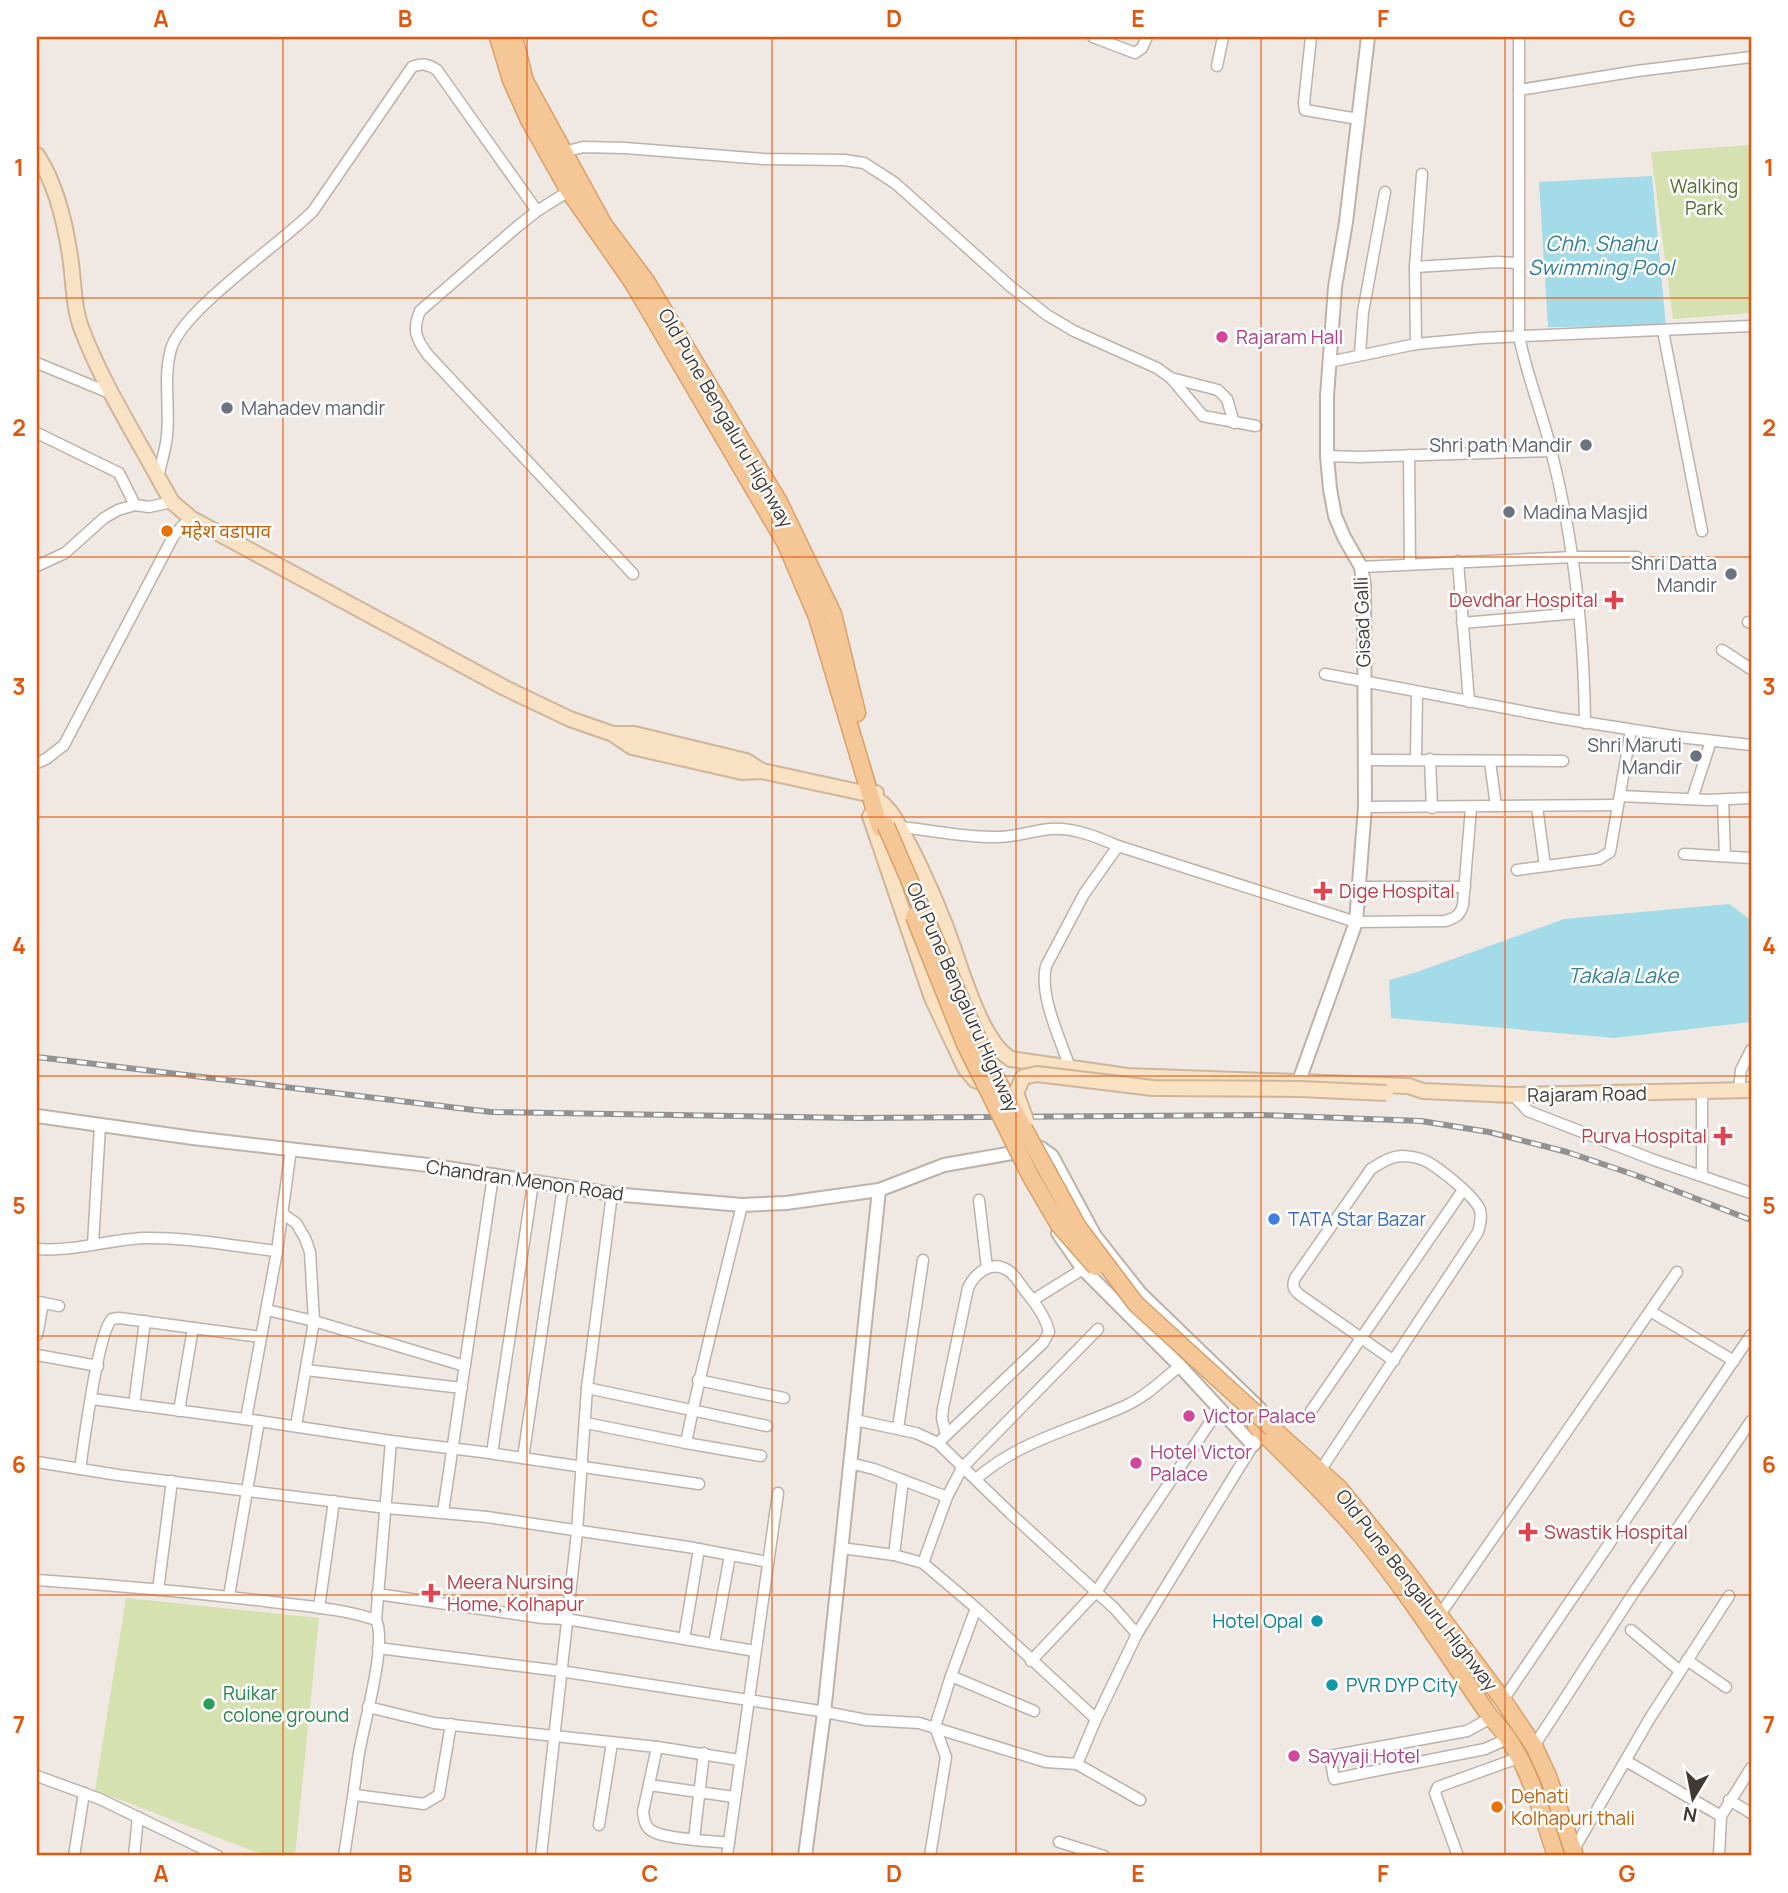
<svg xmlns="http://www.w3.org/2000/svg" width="1788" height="1893" font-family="Manrope,'Noto Sans Devanagari',sans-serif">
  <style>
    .green { fill: #d5e1ae }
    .water { fill: #a3dbe9 }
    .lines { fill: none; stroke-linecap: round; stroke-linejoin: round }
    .minor-casing { stroke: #bdb2aa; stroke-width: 13 }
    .tertiary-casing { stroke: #bdb2aa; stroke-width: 16 }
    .secondary-casing { stroke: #cfb599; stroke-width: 18 }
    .primary-casing { stroke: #d8a069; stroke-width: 19 }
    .minor { stroke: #fff; stroke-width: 10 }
    .tertiary { stroke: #fff; stroke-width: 12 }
    .secondary { stroke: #f9e1c3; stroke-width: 14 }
    .primary { stroke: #f5c797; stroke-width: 16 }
    .rail-casing { stroke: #929292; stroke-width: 6 }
    .rail { stroke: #fff; stroke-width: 3.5; stroke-dasharray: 10; stroke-linecap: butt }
    .secondary-bridge-casing { stroke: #cfb599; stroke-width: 18; stroke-linecap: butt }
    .primary-bridge-casing { stroke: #d8a069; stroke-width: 19; stroke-linecap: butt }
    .secondary-bridge { stroke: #f9e1c3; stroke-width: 14 }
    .primary-bridge { stroke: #f5c797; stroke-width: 16 }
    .grid { fill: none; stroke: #e0570e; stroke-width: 2; stroke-opacity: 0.55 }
    .hotel-dot { fill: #d1479c; stroke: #fff; stroke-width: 2.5 }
    .worship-dot { fill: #6b7280; stroke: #fff; stroke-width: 2.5 }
    .food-dot { fill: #e8710a; stroke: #fff; stroke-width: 2.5 }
    .health-dot { fill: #e0444e; stroke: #fff; stroke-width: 2.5 }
    .shop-dot { fill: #3f7fe0; stroke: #fff; stroke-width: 2.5 }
    .culture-dot { fill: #0f9aa8; stroke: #fff; stroke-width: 2.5 }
    .leisure-dot { fill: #2e9e5b; stroke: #fff; stroke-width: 2.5 }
    .labels { text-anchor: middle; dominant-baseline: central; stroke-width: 5; stroke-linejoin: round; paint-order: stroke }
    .park-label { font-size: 19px; fill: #526d2d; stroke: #fff }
    .hotel-label { font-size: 19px; fill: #b23c85; stroke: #fff; text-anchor: start }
    .worship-label { font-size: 19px; fill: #5b616d; stroke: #fff; text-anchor: end }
    .street-label { font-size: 19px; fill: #413934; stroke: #fff }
    .food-label { font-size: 19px; fill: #c56008; stroke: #fff; text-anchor: start }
    .health-label { font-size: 19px; fill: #be3a42; stroke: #fff; text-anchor: start }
    .shop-label { font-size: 19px; fill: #366cbe; stroke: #fff; text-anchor: start }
    .culture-label { font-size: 19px; fill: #0d838f; stroke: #fff; text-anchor: end }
    .leisure-label { font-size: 19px; fill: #27864d; stroke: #fff; text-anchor: start }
    .water-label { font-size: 21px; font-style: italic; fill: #337f94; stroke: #fff }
    .neatline { fill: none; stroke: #e0570e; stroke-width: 2.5 }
    .grid-label { font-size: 23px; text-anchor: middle; font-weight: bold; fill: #e0570e }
  </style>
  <rect width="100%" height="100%" fill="#f0e9e3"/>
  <g class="green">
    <path d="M1751 145V313L1673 319 1651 152Z"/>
    <path d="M126 1598 319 1618 295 1856H266L95 1790Z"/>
  </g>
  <g class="water">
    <path d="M1652 176 1666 326 1548 327 1539 182Z"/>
    <path d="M1729 904 1751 920V1022L1614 1038 1391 1018 1389 980 1414 973 1564 919Z"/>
  </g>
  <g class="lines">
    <defs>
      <g id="minor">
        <path d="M1093 37 1135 53 1142 48 1147 37"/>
        <path d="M1311 37 1304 103 1305 110 1358 119"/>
        <path d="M1519 37V336C1527 377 1543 414 1552 454 1574 542 1584 633 1585 723"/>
        <path d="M1217 66 1223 37"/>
        <path d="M1519 90 1637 71 1751 57"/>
        <path d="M564 152 583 147 625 148 764 159 844 160 864 163 895 183 1010 286 1047 315 1074 331 1157 368 1171 378 1203 416 1256 426"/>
        <path d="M569 191 537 211 518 226 420 311C412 330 416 339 428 355L633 574"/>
        <path d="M1415 267 1497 262 1518 263"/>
        <path d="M1663 331 1702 531"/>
        <path d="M1416 344 1415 267 1422 174"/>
        <path d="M1360 355 1363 312 1385 192"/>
        <path d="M1329 362 1416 344 1481 338 1751 326"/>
        <path d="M37 363 112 394"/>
        <path d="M1171 378 1218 390 1227 399 1234 423"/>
        <path d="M37 433 119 473 135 505"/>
        <path d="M1409 455 1410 564"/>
        <path d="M1327 456 1359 457 1552 451"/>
        <path d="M158 477C161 463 166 449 167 435 170 407 163 377 171 349 182 310 282 243 313 211L412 67C422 63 428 64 437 70L537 211"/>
        <path d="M1458 561 1469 702"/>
        <path d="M37 566 65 553 104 518 118 510 135 505 149 507 172 502"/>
        <path d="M1361 567 1574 557H1637"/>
        <path d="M1748 622 1751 623"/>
        <path d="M1462 623 1578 613"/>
        <path d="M1722 650 1751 669"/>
        <path d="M1325 674 1558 718 1679 737 1751 745"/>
        <path d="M1416 759 1417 692"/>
        <path d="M1430 759 1432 808"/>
        <path d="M1365 760 1563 761"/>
        <path d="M1490 762 1496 806"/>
        <path d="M37 763 46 759 64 745 173 537 182 526 192 519"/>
        <path d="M1620 796 1708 800 1751 798"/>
        <path d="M1692 799 1711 741"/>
        <path d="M1723 800 1725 856"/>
        <path d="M1365 807 1618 805"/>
        <path d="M1537 807 1545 866"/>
        <path d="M900 827C931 830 965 838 997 837 1015 837 1032 831 1050 829 1073 827 1097 837 1118 846L1356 922 1445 921C1455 918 1460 916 1463 905L1471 808"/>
        <path d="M1684 854 1751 858"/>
        <path d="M1517 870 1599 859 1610 852 1631 730"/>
        <path d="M1359 887H1465"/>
        <path d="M1070 1068C1060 1038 1039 996 1046 966L1084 894 1118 846"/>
        <path d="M1739 1090 1741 1070 1751 1050"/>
        <path d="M1513 1095 1528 1111 1654 1160 1751 1193"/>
        <path d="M1702 1176V1091"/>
        <path d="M979 1200 987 1268"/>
        <path d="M283 1214 296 1223 305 1238 310 1252 314 1321 296 1426"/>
        <path d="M93 1244 100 1126"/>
        <path d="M37 1249C73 1252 107 1240 143 1238 188 1237 233 1246 277 1251"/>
        <path d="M1033 1300 1083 1269"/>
        <path d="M39 1302 59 1306"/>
        <path d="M267 1310 314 1321 465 1366"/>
        <path d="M1650 1311 1734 1361"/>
        <path d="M37 1335 43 1303"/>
        <path d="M37 1355 98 1366"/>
        <path d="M306 1370 462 1388"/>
        <path d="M698 1380 784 1398"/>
        <path d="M587 1388 767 1426"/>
        <path d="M92 1399 259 1421 391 1441"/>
        <path d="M134 1405 145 1321"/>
        <path d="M179 1411 193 1328"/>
        <path d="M1311 1411 1463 1190"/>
        <path d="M246 1419 277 1251 291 1149"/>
        <path d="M855 1420 916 1433 938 1443 1010 1513 1115 1609 1137 1634"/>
        <path d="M586 1423 686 1443C702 1363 723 1284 742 1205"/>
        <path d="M898 1428 923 1260"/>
        <path d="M686 1443 761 1456"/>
        <path d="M938 1443 1043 1343 1049 1332C1046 1318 1036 1304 1027 1293 1021 1286 1016 1276 1009 1271 992 1259 975 1273 968 1288L943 1408 942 1418 946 1435"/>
        <path d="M492 1453 533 1183"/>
        <path d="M523 1458 563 1187"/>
        <path d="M37 1462 118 1475 387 1508 487 1517 688 1547 768 1562"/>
        <path d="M850 1463 874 1469 947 1497"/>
        <path d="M80 1469C84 1442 98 1332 112 1319L119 1318 261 1337"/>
        <path d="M1318 1474 1478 1232C1480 1225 1482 1218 1480 1210 1475 1196 1441 1170 1428 1162 1420 1158 1410 1156 1401 1156 1389 1157 1381 1163 1371 1169L1295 1278C1292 1286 1293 1289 1300 1295L1394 1361"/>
        <path d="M976 1479C1020 1440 1075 1429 1127 1405 1147 1396 1163 1379 1180 1366"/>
        <path d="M443 1512 493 1176"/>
        <path d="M841 1548 894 1555 923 1563 976 1608 1096 1719"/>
        <path d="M894 1555 903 1480"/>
        <path d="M923 1563 947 1497 962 1468 1098 1329"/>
        <path d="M37 1580C113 1585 189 1592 265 1601 302 1606 341 1608 376 1620 388 1644 362 1729 358 1759 354 1792 349 1824 344 1856"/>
        <path d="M158 1590 172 1481"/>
        <path d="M377 1594 543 1618 566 1619 755 1651"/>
        <path d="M229 1596 259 1421"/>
        <path d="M319 1608 334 1501"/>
        <path d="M1439 1616 1677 1272"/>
        <path d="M376 1620 391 1441 482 1452 699 1484"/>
        <path d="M1631 1630 1680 1671"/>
        <path d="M684 1639 699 1549"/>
        <path d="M714 1644 730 1555"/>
        <path d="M378 1648 560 1671 820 1711 866 1720 919 1723 1046 1762 1077 1764 1096 1719 1137 1634 1253 1445"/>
        <path d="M1687 1660 1726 1687"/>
        <path d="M1031 1661 1096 1592 1219 1409"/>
        <path d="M951 1676 1034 1711"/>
        <path d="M1503 1700 1751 1335"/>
        <path d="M368 1707 434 1723 657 1747 739 1760"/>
        <path d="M1491 1718 1467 1731 1330 1756 1334 1779 1485 1749 1507 1739"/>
        <path d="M1534 1746 1636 1589 1751 1421"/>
        <path d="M657 1747 643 1812C644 1819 645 1827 652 1831 664 1839 712 1841 729 1843"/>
        <path d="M1626 1761 1721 1816"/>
        <path d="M1077 1764 1140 1800"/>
        <path d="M37 1776 100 1799 218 1856"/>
        <path d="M649 1785 734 1797"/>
        <path d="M355 1795 424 1804 439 1795 451 1724"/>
        <path d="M1729 1800 1751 1813"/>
        <path d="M599 1825 612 1743"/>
        <path d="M694 1839 704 1753"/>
        <path d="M1059 1842 1104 1856"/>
        <path d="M1573 1851 1650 1718 1729 1596"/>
        <path d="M74 1856 84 1793"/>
        <path d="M134 1856 138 1817"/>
        <path d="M541 1856 577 1532 587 1388 612 1194"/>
        <path d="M727 1856 778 1493"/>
        <path d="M930 1856 946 1757 935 1727 951 1676 976 1608"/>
        <path d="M1458 1856 1435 1793 1438 1787 1518 1758"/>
        <path d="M1719 1856 1721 1816 1751 1768"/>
      </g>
      <g id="tertiary">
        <path d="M1299 1081 1356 922 1365 807 1364 585 1361 567 1344 537 1335 516 1330 489 1327 456V396L1335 287 1346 222 1368 37"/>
        <path d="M37 1116 193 1138 428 1165 612 1194 742 1205 786 1203 879 1190 944 1165 1041 1148 1052 1156 1095 1236 1140 1293 1260 1409"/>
        <path d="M1058 1233 1083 1269 1180 1366 1253 1445 1263 1433"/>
        <path d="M805 1856 824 1713 879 1190"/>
      </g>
      <g id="secondary">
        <path d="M37 155C56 184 65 222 70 256 74 281 73 307 82 330 103 385 136 436 164 488L172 502 192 519 505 688 570 719 613 734 632 747 742 772 762 771 868 794 876 793"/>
        <path d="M614 734H634L746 761 762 771"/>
        <path d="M879 801C892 810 899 826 906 839 922 868 934 897 946 927 959 961 980 1042 1011 1059L1127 1076 1409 1086 1423 1091 1513 1095 1751 1090"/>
        <path d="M870 816 932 998 965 1068 975 1080 987 1084"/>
      </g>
      <g id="primary">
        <path d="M498 37 511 80 529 120 569 191 633 283 786 544 817 617 880 828"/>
        <path d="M514 37 525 81 604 225 646 281 779 502 833 614 857 713"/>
        <path d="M1256 1426C1292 1462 1328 1496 1360 1534 1408 1592 1448 1656 1491 1718 1526 1752 1541 1811 1556 1856"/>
        <path d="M1272 1428 1339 1488 1404 1568 1503 1700 1534 1746 1548 1776 1575 1856"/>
      </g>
    </defs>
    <use href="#minor" class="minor-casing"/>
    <use href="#tertiary" class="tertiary-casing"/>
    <use href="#secondary" class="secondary-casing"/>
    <use href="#primary" class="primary-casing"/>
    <use href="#minor" class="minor"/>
    <use href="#tertiary" class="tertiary"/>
    <use href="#secondary" class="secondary"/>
    <use href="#primary" class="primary"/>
    <defs>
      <path id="rail" d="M37 1057 491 1112 859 1118 1262 1115 1421 1121 1489 1132 1567 1152 1635 1175 1751 1220"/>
    </defs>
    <use href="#rail" class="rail-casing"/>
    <use href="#rail" class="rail"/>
    <defs>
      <path id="secondary-bridge" d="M1026 1120 1016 1093 1023 1077 1037 1074 1153 1088 1300 1089 1386 1093"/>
      <g id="primary-bridge">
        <path d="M886 826 990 1067 1078 1227 1136 1304 1272 1428"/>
        <path d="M914 916 965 1044 1031 1177 1059 1225 1096 1267"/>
      </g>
    </defs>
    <use href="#secondary-bridge" class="secondary-bridge-casing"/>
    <use href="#primary-bridge" class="primary-bridge-casing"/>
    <use href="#secondary-bridge" class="secondary-bridge"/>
    <use href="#primary-bridge" class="primary-bridge"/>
  </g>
  <path class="grid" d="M283 37V1856M527 37V1856M772 37V1856M1016 37V1856M1261 37V1856M1505 37V1856M37 298H1751M37 557H1751M37 817H1751M37 1076H1751M37 1336H1751M37 1595H1751"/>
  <g class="hotel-dot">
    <circle cx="1222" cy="337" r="7"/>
    <circle cx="1189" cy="1416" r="7"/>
    <circle cx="1136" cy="1463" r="7"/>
    <circle cx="1294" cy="1756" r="7"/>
  </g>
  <g class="worship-dot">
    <circle cx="227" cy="408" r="7"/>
    <circle cx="1586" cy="445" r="7"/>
    <circle cx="1509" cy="512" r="7"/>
    <circle cx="1731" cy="574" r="7"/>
    <circle cx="1696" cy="756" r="7"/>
  </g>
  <g class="food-dot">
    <circle cx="167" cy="531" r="7"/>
    <circle cx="1497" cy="1807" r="7"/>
  </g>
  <g class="health-dot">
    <path d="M1610.5 589.5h7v7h7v7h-7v7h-7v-7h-7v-7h7z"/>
    <path d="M1319.5 880.5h7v7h7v7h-7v7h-7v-7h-7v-7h7z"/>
    <path d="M1719.5 1125.5h7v7h7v7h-7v7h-7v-7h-7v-7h7z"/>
    <path d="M1524.5 1521.5h7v7h7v7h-7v7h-7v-7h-7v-7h7z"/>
    <path d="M427.5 1582.5h7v7h7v7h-7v7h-7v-7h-7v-7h7z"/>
  </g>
  <circle class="shop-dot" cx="1274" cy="1219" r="7"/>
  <g class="culture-dot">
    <circle cx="1317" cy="1621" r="7"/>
    <circle cx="1332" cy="1685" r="7"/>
  </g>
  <circle class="leisure-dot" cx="209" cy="1704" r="7"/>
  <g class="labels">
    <g class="park-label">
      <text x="1704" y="186">Walking<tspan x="1704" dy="22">Park</tspan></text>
    </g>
    <g class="hotel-label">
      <text x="1236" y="337">Rajaram Hall</text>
      <text x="1203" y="1416">Victor Palace</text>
      <text x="1150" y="1452">Hotel Victor<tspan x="1150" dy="22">Palace</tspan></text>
      <text x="1308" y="1756">Sayyaji Hotel</text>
    </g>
    <g class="worship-label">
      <text x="241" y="408" text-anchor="start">Mahadev mandir</text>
      <text x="1572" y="445">Shri path Mandir</text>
      <text x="1523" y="512" text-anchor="start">Madina Masjid</text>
      <text x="1717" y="563">Shri Datta<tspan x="1717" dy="22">Mandir</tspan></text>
      <text x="1682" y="745">Shri Maruti<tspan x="1682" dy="22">Mandir</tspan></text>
    </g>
    <g class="street-label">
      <text transform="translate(726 418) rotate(60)">Old Pune Bengaluru Highway</text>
      <text transform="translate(1362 622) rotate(-92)">Gisad Galli</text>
      <text transform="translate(963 997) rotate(66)">Old Pune Bengaluru Highway</text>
      <text transform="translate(1587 1094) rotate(-1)">Rajaram Road</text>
      <text transform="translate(525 1180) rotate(8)">Chandran Menon Road</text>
      <text transform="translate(1417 1590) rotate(52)">Old Pune Bengaluru Highway</text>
    </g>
    <g class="food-label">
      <text x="181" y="531">महेश वडापाव</text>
      <text x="1511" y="1796">Dehati<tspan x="1511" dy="22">Kolhapuri thali</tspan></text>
    </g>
    <g class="health-label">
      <text x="1598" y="600" text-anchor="end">Devdhar Hospital</text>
      <text x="1339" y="891">Dige Hospital</text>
      <text x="1707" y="1136" text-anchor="end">Purva Hospital</text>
      <text x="1544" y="1532">Swastik Hospital</text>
      <text x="447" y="1582">Meera Nursing<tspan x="447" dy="22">Home, Kolhapur</tspan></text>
    </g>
    <g class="shop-label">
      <text x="1288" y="1219">TATA Star Bazar</text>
    </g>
    <g class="culture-label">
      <text x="1303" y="1621">Hotel Opal</text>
      <text x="1346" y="1685" text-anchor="start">PVR DYP City</text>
    </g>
    <g class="leisure-label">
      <text x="223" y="1693">Ruikar<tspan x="223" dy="22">colone ground</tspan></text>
    </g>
    <g class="water-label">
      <text x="1601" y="243">Chh. Shahu<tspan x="1601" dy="24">Swimming Pool</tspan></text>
      <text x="1623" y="975">Takala Lake</text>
    </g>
  </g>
  <rect width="1788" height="1893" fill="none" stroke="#ffffff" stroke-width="77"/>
  <g transform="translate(1693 1798) rotate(190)" stroke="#ffffff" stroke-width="5" paint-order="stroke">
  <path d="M0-5L12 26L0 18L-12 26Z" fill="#413934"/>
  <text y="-10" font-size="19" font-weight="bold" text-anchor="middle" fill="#413934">N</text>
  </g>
  <rect x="38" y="38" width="1712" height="1816" class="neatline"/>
  <g class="grid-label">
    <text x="161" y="27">A</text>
    <text x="405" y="27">B</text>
    <text x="650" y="27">C</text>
    <text x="894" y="27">D</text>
    <text x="1138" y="27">E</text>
    <text x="1383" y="27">F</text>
    <text x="1627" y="27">G</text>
    <text x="19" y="176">1</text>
    <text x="1769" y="176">1</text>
    <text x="19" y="436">2</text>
    <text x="1769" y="436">2</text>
    <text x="19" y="695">3</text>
    <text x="1769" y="695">3</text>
    <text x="19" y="954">4</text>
    <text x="1769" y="954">4</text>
    <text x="19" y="1214">5</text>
    <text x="1769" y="1214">5</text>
    <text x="19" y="1473">6</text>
    <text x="1769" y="1473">6</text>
    <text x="19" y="1733">7</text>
    <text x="1769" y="1733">7</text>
    <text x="161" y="1882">A</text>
    <text x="405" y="1882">B</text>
    <text x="650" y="1882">C</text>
    <text x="894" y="1882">D</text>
    <text x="1138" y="1882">E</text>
    <text x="1383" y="1882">F</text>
    <text x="1627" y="1882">G</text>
  </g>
</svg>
